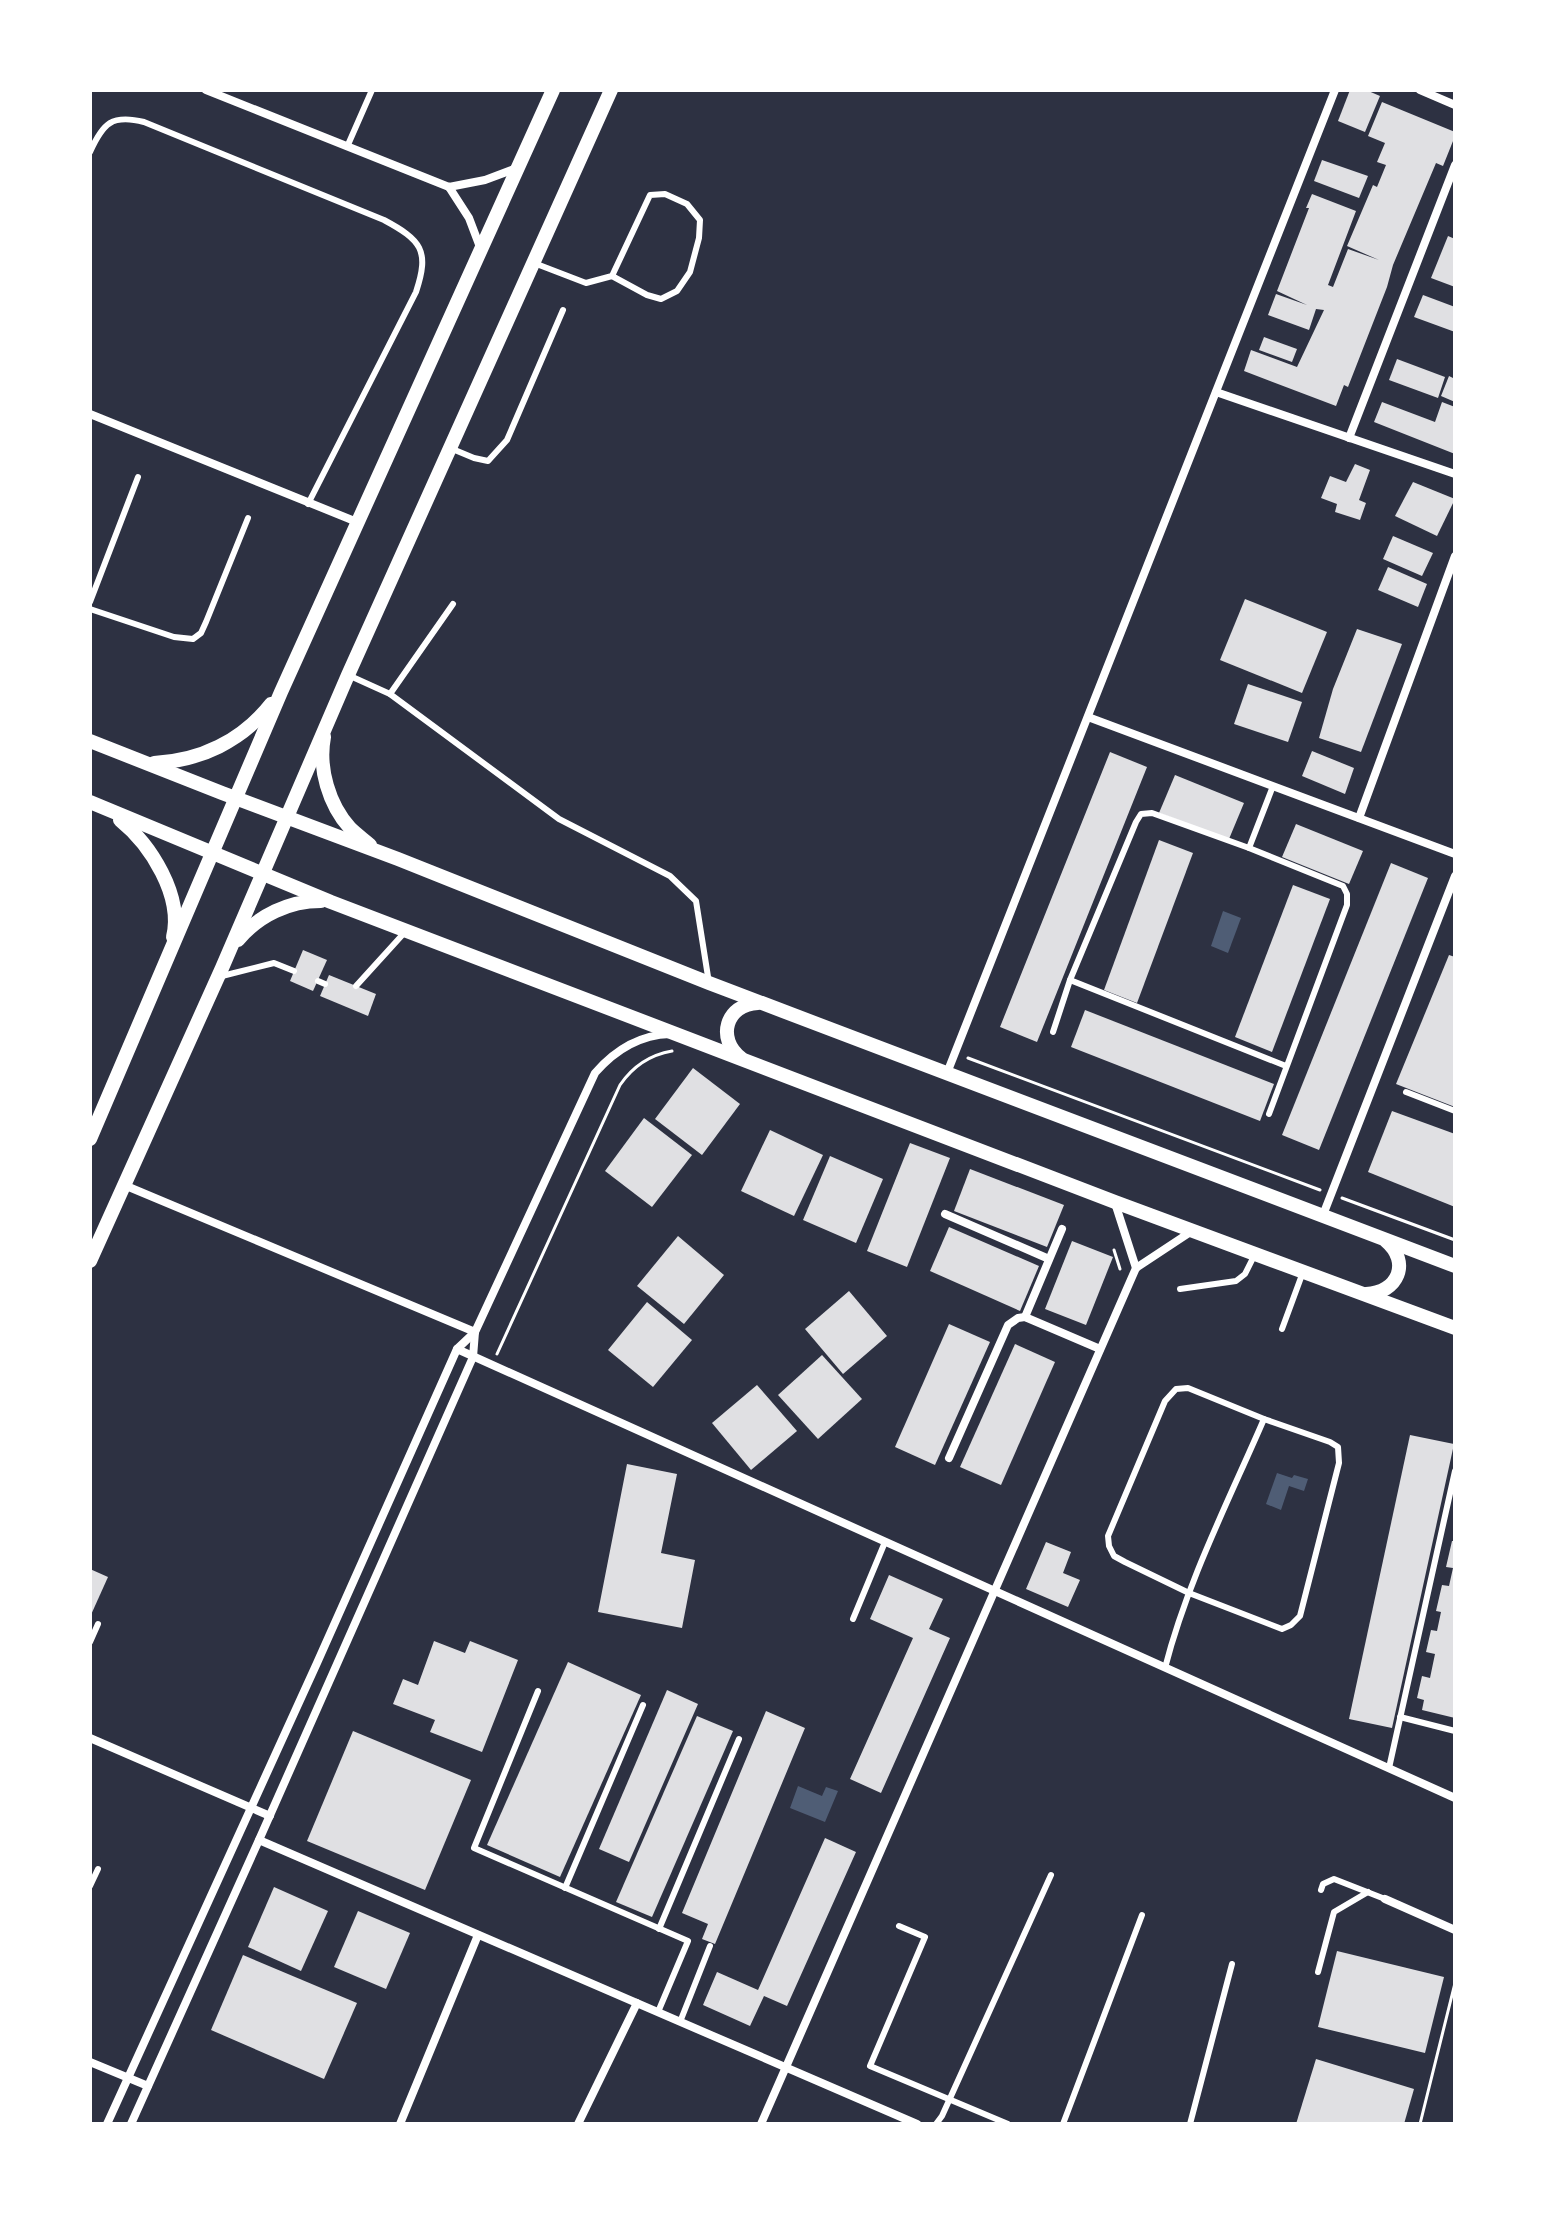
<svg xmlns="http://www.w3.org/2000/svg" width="1545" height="2214" font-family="'Sofia Sans Condensed',sans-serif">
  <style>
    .water { fill: #4f5d75 }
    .building { fill: #e0e0e3 }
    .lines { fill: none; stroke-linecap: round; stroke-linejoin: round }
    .path { stroke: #fff; stroke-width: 3 }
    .service { stroke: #fff; stroke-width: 6 }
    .minor { stroke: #fff; stroke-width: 8 }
    .tertiary { stroke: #fff; stroke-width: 14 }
  </style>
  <rect width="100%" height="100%" fill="#2d3142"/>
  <g class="water">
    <path d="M1223 911 1241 918 1228 953 1211 946Z"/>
    <path d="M1277 1473 1292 1478 1294 1475 1308 1479 1304 1491 1289 1486 1281 1510 1266 1504Z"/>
    <path d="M798 1786 822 1796 826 1787 838 1791 825 1822 790 1808Z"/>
  </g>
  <g class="building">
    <path d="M1350 90H1366L1380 96 1365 132 1338 121Z"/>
    <path d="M1382 102 1455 132V136L1443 166 1436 163 1393 265 1387 287 1348 387 1344 385 1336 406 1244 371 1251 350 1297 367 1324 310 1316 309 1309 330 1268 315 1276 294 1307 305 1277 291 1309 208H1306L1312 194 1356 211 1328 285 1333 287 1348 249 1379 260 1347 246 1373 185 1377 187 1386 165 1377 162 1385 143 1368 136Z"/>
    <path d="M1322 160 1368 176 1359 198 1314 181Z"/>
    <path d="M1448 236 1455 239V287L1431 278Z"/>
    <path d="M1423 295 1455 307V332L1414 317Z"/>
    <path d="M1264 337 1297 349 1292 362 1259 350Z"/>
    <path d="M1397 359 1445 377 1438 398 1389 380Z"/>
    <path d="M1449 376 1455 379V402L1441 396Z"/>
    <path d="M1382 402 1435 422 1442 402 1455 407V454L1374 422Z"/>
    <path d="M1355 464 1370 470 1359 500 1366 503 1360 520 1335 512 1337 504 1321 498 1330 476 1346 482Z"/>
    <path d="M1413 482 1455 499 1437 536 1395 516Z"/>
    <path d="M1393 536 1433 553 1422 576 1383 559Z"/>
    <path d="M1388 567 1427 584 1418 607 1378 590Z"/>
    <path d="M1245 599 1327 632 1302 693 1220 660Z"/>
    <path d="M1357 629 1402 644 1361 752 1319 738 1333 689Z"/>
    <path d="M1248 684 1302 702 1288 742 1234 724Z"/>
    <path d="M1312 751 1354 768 1345 794 1302 776Z"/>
    <path d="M1110 752 1147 767 1037 1042 1000 1027Z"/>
    <path d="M1175 775 1244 803 1229 839 1159 813Z"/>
    <path d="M1296 824 1363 851 1349 884 1282 857Z"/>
    <path d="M1159 840 1193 853 1137 1003 1104 990Z"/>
    <path d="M1391 863 1428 878 1319 1150 1282 1135Z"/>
    <path d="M1293 885 1330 899 1272 1052 1235 1037Z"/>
    <path d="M303 950 327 960 313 991 290 981Z"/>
    <path d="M1449 955 1455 957V1107L1396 1084Z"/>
    <path d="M329 975 376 994 368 1016 320 996Z"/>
    <path d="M1085 1010 1274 1084 1260 1121 1071 1047Z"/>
    <path d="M693 1068 740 1104 702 1155 655 1119Z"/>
    <path d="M1392 1111 1455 1134V1207L1368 1172Z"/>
    <path d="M644 1118 692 1155 652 1207 605 1171Z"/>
    <path d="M770 1130 823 1155 794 1216 741 1191Z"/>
    <path d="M910 1143 950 1158 907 1267 867 1251Z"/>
    <path d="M830 1156 883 1179 856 1243 803 1220Z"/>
    <path d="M970 1169 1064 1205 1047 1247 954 1211Z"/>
    <path d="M949 1227 1039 1266 1020 1311 930 1271Z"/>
    <path d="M678 1236 724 1275 684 1324 637 1286Z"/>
    <path d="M1072 1241 1113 1257 1086 1325 1045 1309Z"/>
    <path d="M849 1291 887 1336 843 1374 805 1329Z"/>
    <path d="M647 1302 692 1340 653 1387 608 1350Z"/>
    <path d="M949 1324 990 1342 935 1465 895 1447Z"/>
    <path d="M1015 1344 1055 1362 1001 1485 960 1467Z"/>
    <path d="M822 1355 862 1399 818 1439 778 1395Z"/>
    <path d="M757 1385 797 1431 751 1470 712 1423Z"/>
    <path d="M1410 1435 1454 1444 1392 1728 1349 1719Z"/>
    <path d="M627 1464 677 1474 661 1553 695 1560 682 1628 598 1612Z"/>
    <path d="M1452 1541H1455V1718L1422 1710 1424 1700 1417 1698 1422 1676 1430 1678 1435 1654 1426 1652 1431 1630 1437 1631 1441 1612 1436 1611 1442 1585 1449 1586 1453 1568 1446 1567Z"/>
    <path d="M1046 1542 1071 1552 1063 1573 1080 1580 1068 1607 1026 1589Z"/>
    <path d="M90 1569 108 1577 90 1617Z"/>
    <path d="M889 1575 943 1599 929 1629 950 1638 881 1793 850 1779 913 1638 870 1619Z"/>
    <path d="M434 1641 465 1653 470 1641 518 1660 482 1752 430 1732 435 1720 393 1704 403 1679 418 1685Z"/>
    <path d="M568 1662 641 1695 560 1877 487 1845Z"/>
    <path d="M667 1690 698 1704 629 1862 599 1849Z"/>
    <path d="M766 1711 805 1728 715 1944 702 1939 708 1924 682 1913Z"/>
    <path d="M697 1716 733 1731 652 1917 616 1902Z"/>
    <path d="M353 1731 471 1780 425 1890 307 1841Z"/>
    <path d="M825 1838 856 1852 787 2006 764 1996 750 2026 703 2005 717 1972 758 1990Z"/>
    <path d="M274 1887 328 1911 301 1971 248 1947Z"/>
    <path d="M358 1911 410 1933 386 1989 334 1967Z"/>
    <path d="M1337 1951 1444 1977 1425 2053 1318 2027Z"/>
    <path d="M243 1955 357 2003 324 2079 211 2030Z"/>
    <path d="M1316 2059 1414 2089 1404 2124H1296Z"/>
  </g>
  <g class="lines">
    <g class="path">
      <path d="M968 1058 1320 1190"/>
      <path d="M1342 1198 1455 1240"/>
      <path d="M1114 1250 1120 1269"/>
      <path d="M497 1354 620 1085C633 1066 649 1055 672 1051"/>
      <path d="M1420 2124 1455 1983"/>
    </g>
    <g class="service">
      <path d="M347 147 372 90"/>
      <path d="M90 152C103 123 112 114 144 122L384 220C421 240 430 250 416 292L308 504"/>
      <path d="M534 263 586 283 612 276 647 295 661 299 677 291 690 272 699 238 700 220 687 204 665 194 650 195 612 276"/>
      <path d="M450 448 474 458 488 461 507 440 563 310"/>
      <path d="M90 602 138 477"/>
      <path d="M90 609 174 637 193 639 201 633 206 622 248 518"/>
      <path d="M348 675 390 694 559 819 670 876 696 901 709 983"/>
      <path d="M390 694 453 604"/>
      <path d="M1249 848 1273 786"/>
      <path d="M222 976 274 963 294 971"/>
      <path d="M1070 980 1286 1066"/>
      <path d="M318 981 325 984"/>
      <path d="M356 986 405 932"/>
      <path d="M1053 1032 1070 980 1136 822 1141 814 1152 813 1249 848 1343 886 1347 894V905L1269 1114"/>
      <path d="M1406 1092 1455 1111"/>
      <path d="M1180 1289 1236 1281 1245 1274 1255 1254"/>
      <path d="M1282 1329 1303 1272"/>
      <path d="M1188 1388 1264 1419 1330 1442 1338 1447 1339 1463 1300 1616 1291 1625 1282 1629 1189 1593 1125 1562 1114 1556 1109 1546 1108 1536 1165 1401 1176 1389Z"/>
      <path d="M853 1619 885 1542"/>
      <path d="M90 1642 98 1624"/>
      <path d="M1165 1668C1187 1582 1229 1500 1264 1419"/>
      <path d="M538 1691 474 1848 688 1941 658 2012"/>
      <path d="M1400 1717 1455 1731"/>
      <path d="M1389 1768 1455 1471"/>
      <path d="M90 1886 98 1869"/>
      <path d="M565 1888 643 1705"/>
      <path d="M1321 1890 1323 1884 1334 1879 1385 1899"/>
      <path d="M899 1926 925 1937 870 2066 1008 2124"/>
      <path d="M659 1929 739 1739"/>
      <path d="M1318 1972 1334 1912 1368 1892"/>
      <path d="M680 2022 710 1946"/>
      <path d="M936 2124 942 2116 1051 1875"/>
      <path d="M1063 2124 1142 1915"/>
      <path d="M1190 2124 1232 1964"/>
    </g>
    <g class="minor">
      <path d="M206 90 449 187 485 180 517 168"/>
      <path d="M1420 90 1455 105"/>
      <path d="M449 187 469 218 480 247"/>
      <path d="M1216 392 1455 474"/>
      <path d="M90 414 357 522"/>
      <path d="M1349 438 1455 165"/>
      <path d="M1088 717 1455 854"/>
      <path d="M1359 818 1455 556"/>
      <path d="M947 1073 1335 90"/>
      <path d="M124 1185 475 1332"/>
      <path d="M1115 1203 1136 1268"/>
      <path d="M945 1214 1049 1259"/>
      <path d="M1323 1215 1455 876"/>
      <path d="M1025 1317 1062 1229"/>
      <path d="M457 1349 1455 1798"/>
      <path d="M949 1458 1008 1325 1018 1318 1025 1317 1100 1349"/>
      <path d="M90 1738 270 1816"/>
      <path d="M259 1840 917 2124"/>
      <path d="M1385 1899 1455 1930"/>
      <path d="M90 2062 148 2086"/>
      <path d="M107 2124 317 1663 457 1349 475 1332 595 1073C615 1050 639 1035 670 1034"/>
      <path d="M131 2124 259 1840 473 1357 475 1332"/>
      <path d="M400 2124 478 1935"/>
      <path d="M578 2124 637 2003"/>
      <path d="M761 2124 1136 1268 1192 1231"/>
    </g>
    <g class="tertiary">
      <path d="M324 737C318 768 329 805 350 828 356 834 363 839 370 845"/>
      <path d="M90 741 222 793 398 859 709 983 1455 1266"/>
      <path d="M154 763C200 761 242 741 271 704"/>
      <path d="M90 802 331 902 1115 1202 1455 1328"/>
      <path d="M120 820C151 845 183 896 173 937"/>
      <path d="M238 940C259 915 289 901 321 901"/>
      <path d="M741 1058C716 1039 726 1004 758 1003"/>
      <path d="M90 1139 281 692 553 90"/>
      <path d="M90 1261 222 968 348 675 611 90"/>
      <path d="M1366 1294C1398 1293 1411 1262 1386 1241"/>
    </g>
  </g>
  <rect width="1545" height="2214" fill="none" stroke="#ffffff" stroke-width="184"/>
</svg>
